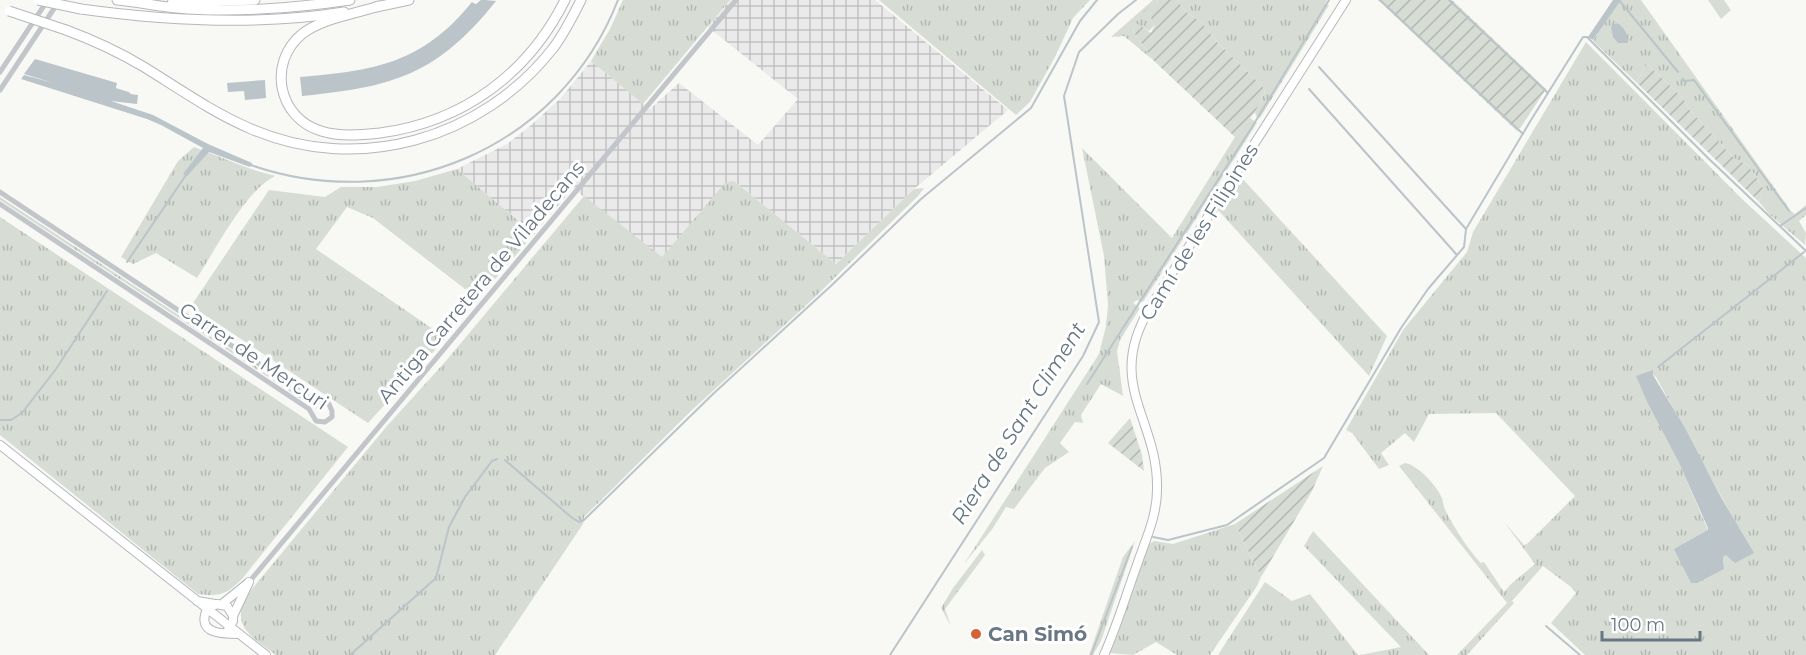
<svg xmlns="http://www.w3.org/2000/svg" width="1806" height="655" font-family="Montserrat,sans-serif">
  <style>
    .industrial { fill: url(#industrial-grid) }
    .grass { fill: url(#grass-tufts); fill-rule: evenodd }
    .garden { fill: url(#garden-furrows) }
    .water { fill: #bbc4c9 }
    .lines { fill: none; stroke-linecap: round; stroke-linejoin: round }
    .stream { stroke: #bbc4c9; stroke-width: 2 }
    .canal { stroke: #bbc4c9; stroke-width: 7 }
    .secondary-casing { stroke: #b4b9bd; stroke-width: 10 }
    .motorway-casing { stroke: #b5b8bb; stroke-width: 11 }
    .minor { stroke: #c2c5c9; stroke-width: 5 }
    .secondary { stroke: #fff; stroke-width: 8 }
    .motorway { stroke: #fff; stroke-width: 9 }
    .motorway-bridge-casing { stroke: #b5b8bb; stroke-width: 11; stroke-linecap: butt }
    .motorway-bridge { stroke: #fff; stroke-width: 9 }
    .poi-dot { fill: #d76036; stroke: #fff; stroke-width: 2 }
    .labels { text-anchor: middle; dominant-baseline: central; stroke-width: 6; stroke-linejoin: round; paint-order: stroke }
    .street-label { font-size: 20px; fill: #697784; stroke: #fff }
    .poi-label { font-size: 20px; font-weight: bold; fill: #697784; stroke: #fff; text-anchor: start }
    .water-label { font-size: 21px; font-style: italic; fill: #657780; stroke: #fff }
  </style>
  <defs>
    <pattern id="industrial-grid" width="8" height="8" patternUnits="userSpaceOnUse" patternTransform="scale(1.5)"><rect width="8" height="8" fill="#e9eae9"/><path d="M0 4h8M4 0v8" fill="none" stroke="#c1c2c2"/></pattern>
    <pattern id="grass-tufts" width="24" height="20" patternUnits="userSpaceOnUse" patternTransform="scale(1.5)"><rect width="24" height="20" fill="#d7ddd5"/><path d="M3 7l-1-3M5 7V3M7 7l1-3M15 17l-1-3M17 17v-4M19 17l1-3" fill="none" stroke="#b2b8b2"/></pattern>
    <pattern id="garden-furrows" width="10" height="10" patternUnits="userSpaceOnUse" patternTransform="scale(1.5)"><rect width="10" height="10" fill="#d7ddd5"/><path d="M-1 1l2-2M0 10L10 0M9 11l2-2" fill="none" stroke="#b2b8b2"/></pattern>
  </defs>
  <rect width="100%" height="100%" fill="#f8f8f5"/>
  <path class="industrial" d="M730 0H875L1008 110 914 189 836 264 734 181 664 264 573 188 534 234 457 169 507 144 530 126 561 98 591 61 650 109 679 83 758 145 798 99 708 27Z"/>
  <g class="grass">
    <path d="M623 0H730L643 104 591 61 610 29Z"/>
    <path d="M879 0H1090L1073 18 1055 57 1030 102 1016 115Z"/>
    <path d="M1153 0H1158L1144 12 1157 22 1149 31 1136 24 1133 31 1153 60 1124 36 1111 37Z"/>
    <path d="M1177 0H1327L1325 4 1329 5 1260 118 1256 116 1255 112 1265 92 1263 87 1217 42 1201 22 1186 12Z"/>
    <path d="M1618 0H1641L1791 211 1795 214 1806 205V215L1799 221 1806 233 1805 245 1769 214 1759 202 1763 188 1748 165 1735 159 1688 108 1683 98 1646 63 1637 83 1593 41Z"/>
    <path d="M1708 0H1724L1731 10 1721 19Z"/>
    <path d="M1586 42 1742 199 1806 258V655H1585L1551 623 1576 593 1571 587 1543 566 1512 601 1514 603 1467 655H1457L1507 603 1399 466 1405 463C1418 465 1437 486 1442 498 1443 501 1443 504 1444 507 1449 520 1471 554 1481 563L1484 562 1504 592 1511 584 1535 564 1504 522 1524 545 1527 544 1575 496 1496 413 1429 414 1414 442 1405 433 1381 453 1389 465 1379 469 1352 433 1346 430 1403 330 1467 252 1473 232ZM1649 372 1656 377 1751 551 1726 555 1723 557 1724 567 1679 463 1647 402 1637 377Z"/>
    <path d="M1250 118 1257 123 1143 302 1137 300 1133 303 1140 308 1120 340 1117 351 1123 396 1101 384 1081 415 1083 423 1075 422 1060 443 1069 452 1045 468 1014 509 1006 507 993 528 964 564 1099 354 1106 326 1108 305 1104 256 1082 148 1172 238 1235 137Z"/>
    <path d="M194 147 251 169 275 176C246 190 215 250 197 278L156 253 133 264 121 257 178 161Z"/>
    <path d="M457 169 534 234 478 299 373 218 347 207 316 249 446 338 368 423 191 306 269 190 325 197 341 187H377L415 181Z"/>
    <path d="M1240 176 1387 336 1369 376 1218 210Z"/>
    <path d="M734 181 836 264 914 189 924 188 918 196 814 298 691 411 584 517 583 524 495 655H276C260 643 235 630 242 607 244 601 248 595 251 590L387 426 445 362 584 196 662 257 725 183Z"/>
    <path d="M0 197 322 410 321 412 0 200Z"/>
    <path d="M0 217 348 447 242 579C226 594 221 597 198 594L0 435Z"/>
    <path d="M1235 524 1261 577 1257 586 1210 655H1177L1156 642 1133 655 1109 653 1148 545 1154 541 1173 544Z"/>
    <path d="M1313 531 1429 655H1360L1401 647 1304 546Z"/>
    <path d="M1135 541 1101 641 1093 655H1089L1123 557Z"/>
    <path d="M982 550 985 555 945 609 951 626 941 608 953 588Z"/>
    <path d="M1265 582 1292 601 1310 594 1358 655H1218Z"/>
  </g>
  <g class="garden">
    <path d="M1158 0H1177L1186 12 1201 22 1217 42 1263 87 1265 92 1255 112 1235 137 1153 60 1133 31 1136 23 1151 33 1156 22 1143 12Z"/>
    <path d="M1378 0H1452L1546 89 1521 127 1517 131Z"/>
    <path d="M1646 63 1683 98 1688 108 1735 159 1748 165 1763 188 1759 202 1637 83Z"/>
    <path d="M1130 418 1142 455 1144 471 1108 443Z"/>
    <path d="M1323 466 1312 491 1261 577 1235 524Z"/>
  </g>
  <g class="water">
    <path d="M485 0 496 1C437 75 393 87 302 96L300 77C374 71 423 63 472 2L480 7Z"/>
    <path d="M1613 0H1621L1593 40 1588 37Z"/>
    <path d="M1616 23C1624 26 1628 34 1628 43H1618L1613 37 1611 27Z"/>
    <path d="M35 59 117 83 115 92 138 95 137 104 111 101 153 115 208 144 252 163 250 167 209 152 187 176 183 174 203 148 161 125 147 119 21 79 24 75 54 83 24 74Z"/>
    <path d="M265 80 266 98 245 100 244 91 228 92 227 83Z"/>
    <path d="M1653 370V375L1685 428 1722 499 1754 553 1735 563 1726 555 1723 557 1724 569 1697 583H1691L1674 549 1708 530V528L1679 463 1647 402 1636 376Z"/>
  </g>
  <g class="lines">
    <g class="stream">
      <path d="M1380 0 1523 134"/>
      <path d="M1449 0 1548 93"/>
      <path d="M1619 0 1678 72"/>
      <path d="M1319 67 1466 229"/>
      <path d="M1683 79 1684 81 1694 80 1789 211"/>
      <path d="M1309 89 1457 255"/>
      <path d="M248 164C396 217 560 149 618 0"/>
      <path d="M1780 226 1806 208"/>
      <path d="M127 262 186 175"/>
      <path d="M1658 367 1804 252"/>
      <path d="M1087 384 1252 127 1329 0"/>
      <path d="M0 420H11L22 413 56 369 107 291"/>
      <path d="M505 460 571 517 579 522 584 520 713 394 833 284 921 199 1031 108 1080 21 1097 0"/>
      <path d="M1153 537 1168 540 1227 525 1324 458 1401 328 1428 289 1464 247 1466 229 1531 120 1583 37H1587L1708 158 1806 251"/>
      <path d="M1546 626 1580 655"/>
      <path d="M350 655 436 578 449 527 465 497 492 461 497 459"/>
      <path d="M890 655 1083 356 1099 322 1064 96 1079 52 1118 14 1136 0"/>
      <path d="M1091 655 1132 547"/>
    </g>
    <g class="canal">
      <path d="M472 12 484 2"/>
      <path d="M107 89 127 95"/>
    </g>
    <defs>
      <g id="secondary">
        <path d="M0 445 266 655"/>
        <path d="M197 601 227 606 233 616"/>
        <path d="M217 604 207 609C196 634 222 634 239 634"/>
        <path d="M222 604 248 583"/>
        <path d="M228 630 233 621V616L249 582"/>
        <path d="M1104 655C1117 626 1126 595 1137 565 1145 541 1157 516 1157 490 1159 417 1103 385 1151 306L1346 0"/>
      </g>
      <g id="motorway">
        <path d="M117 0C137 2 157 6 177 8 230 13 297 8 350 0"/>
        <path d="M172 3 255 0"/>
        <path d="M379 6C355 14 323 18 302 34 267 63 278 118 321 131 340 137 361 135 380 133 463 122 528 74 565 0"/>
        <path d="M376 7 409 0"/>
        <path d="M81 9C168 21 257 26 344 12"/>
        <path d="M66 30C93 40 119 52 144 67 178 88 212 112 249 128 357 176 483 139 554 47 565 32 573 16 581 0"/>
      </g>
    </defs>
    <use href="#secondary" class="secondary-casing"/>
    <use href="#motorway" class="motorway-casing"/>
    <g class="minor">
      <path d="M0 72 47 1"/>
      <path d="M0 90 57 4"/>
      <path d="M0 192 315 401 329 404 332 411V417L325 422 316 421 309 409 0 204"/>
      <path d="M249 582 736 0"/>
    </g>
    <use href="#secondary" class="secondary"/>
    <use href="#motorway" class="motorway"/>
    <defs>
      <g id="motorway-bridge">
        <path d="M38 0 81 9"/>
        <path d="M9 11 66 30"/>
      </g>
    </defs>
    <use href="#motorway-bridge" class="motorway-bridge-casing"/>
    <use href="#motorway-bridge" class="motorway-bridge"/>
  </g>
  <circle class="poi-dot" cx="976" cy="634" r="6"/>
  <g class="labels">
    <g class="street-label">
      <text transform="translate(1199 232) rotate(-58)">Camí de les Filipines</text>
      <text transform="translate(481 282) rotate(-50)">Antiga Carretera de Viladecans</text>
      <text transform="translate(254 356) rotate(34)">Carrer de Mercuri</text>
    </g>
    <g class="poi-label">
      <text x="988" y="634">Can Simó</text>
    </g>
    <g class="water-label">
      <text transform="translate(1018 423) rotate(-58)">Riera de Sant Climent</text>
    </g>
  </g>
  <path d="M1602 631v9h98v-9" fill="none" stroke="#697784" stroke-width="3"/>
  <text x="1611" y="631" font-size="18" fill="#697784" stroke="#ffffff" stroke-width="4.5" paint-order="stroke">100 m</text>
</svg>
